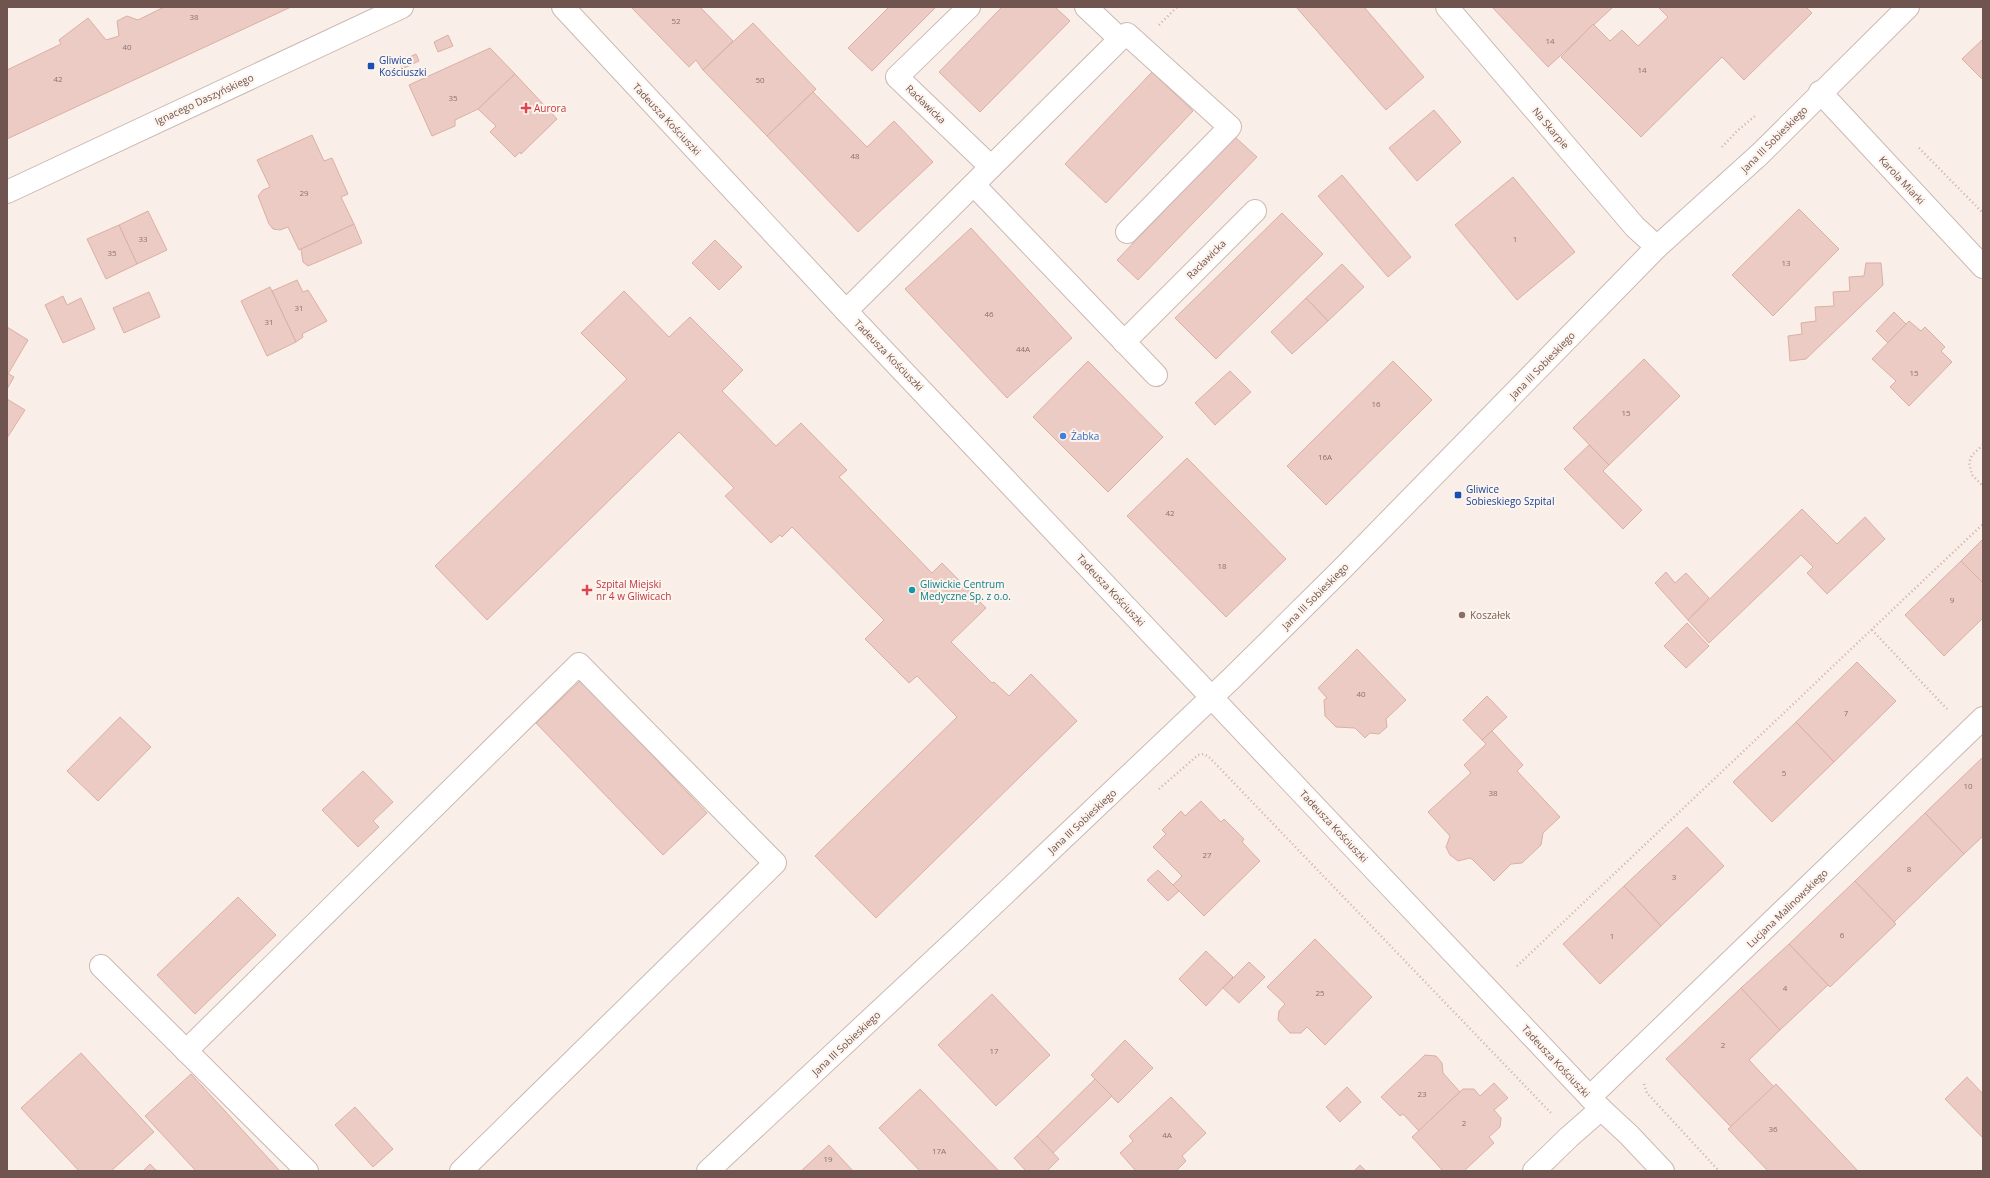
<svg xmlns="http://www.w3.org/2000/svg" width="1990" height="1178" font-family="'Open Sans',sans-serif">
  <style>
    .building { fill: #ebcbc3; stroke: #dcafa5 }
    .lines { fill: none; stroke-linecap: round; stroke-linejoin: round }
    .minor-casing { stroke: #ccb8b2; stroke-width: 24 }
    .path { stroke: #d0aea6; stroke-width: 2.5; stroke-dasharray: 1 3; stroke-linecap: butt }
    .minor { stroke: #fff; stroke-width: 22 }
    .transit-dot { fill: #1a4fb4; stroke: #fdf4ee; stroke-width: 1.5 }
    .health-dot { fill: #e0444e; stroke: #fdf4ee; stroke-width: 1.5 }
    .shop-dot { fill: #3f7fe0; stroke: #fdf4ee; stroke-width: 1.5 }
    .culture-dot { fill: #0f9aa8; stroke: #fdf4ee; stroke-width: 1.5 }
    .education-dot { fill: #8d6e63; stroke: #fdf4ee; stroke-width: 1.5 }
    .labels { text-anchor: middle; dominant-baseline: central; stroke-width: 4; stroke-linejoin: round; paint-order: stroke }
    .number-label { font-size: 8px; fill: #8f726c }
    .transit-label { font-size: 10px; fill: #164399; stroke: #fdf4ee; text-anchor: start }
    .street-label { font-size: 10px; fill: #70544f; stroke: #fdf4ee }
    .health-label { font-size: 10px; fill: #be3a42; stroke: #fdf4ee; text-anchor: start }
    .shop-label { font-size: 10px; fill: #366cbe; stroke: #fdf4ee; text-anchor: start }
    .culture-label { font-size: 10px; fill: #0d838f; stroke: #fdf4ee; text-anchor: start }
    .education-label { font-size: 10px; fill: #785e54; stroke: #fdf4ee; text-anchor: start }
  </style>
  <rect width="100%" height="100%" fill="#f9efe8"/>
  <g class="building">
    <path d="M164 7H291L7 139V70L61 44 59 40 88 18 106 40 119 36 117 21 127 16 138 20Z"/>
    <path d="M631 7H700L733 41 703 70 696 60 689 67Z"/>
    <path d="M889 7H936L872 71 848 48Z"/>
    <path d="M1002 7H1055L1070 21 980 112 939 72Z"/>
    <path d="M1296 7H1364L1424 77 1386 110Z"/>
    <path d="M1492 7H1612V8L1548 67Z"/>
    <path d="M1658 7H1806L1812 13 1744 80 1722 57 1641 137 1561 57 1593 24 1610 41 1622 30 1638 46 1668 17Z"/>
    <path d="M753 23 816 89 767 136 703 70Z"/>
    <path d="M448 35 453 46 438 52 434 42Z"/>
    <path d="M1983 39V80L1962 59Z"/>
    <path d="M490 48 515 74 478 109 455 120V126L432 136 409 85Z"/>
    <path d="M416 54 419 61 402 69 399 62Z"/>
    <path d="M1152 72 1193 111 1106 203 1065 164Z"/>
    <path d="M515 74 557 119 521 154 520 152 515 157 490 132 496 126 478 109Z"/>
    <path d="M813 92 867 147 894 121 933 162 858 232 767 136Z"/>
    <path d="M1434 110 1461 142 1417 181 1389 148Z"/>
    <path d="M312 135 324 161 332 158 348 194 341 197 354 224 299 250 288 227 280 230 273 229 269 224 258 196 263 190 270 187 257 160Z"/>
    <path d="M1235 137 1257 157 1138 280 1117 260Z"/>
    <path d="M1342 175 1411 257 1388 277 1318 196Z"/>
    <path d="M1513 177 1575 252 1517 300 1455 225Z"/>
    <path d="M1799 209 1839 249 1773 316 1732 275Z"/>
    <path d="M148 211 167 250 137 264 119 225Z"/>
    <path d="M1282 213 1323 254 1216 359 1175 318Z"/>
    <path d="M354 224 362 243 308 266 303 262 301 249Z"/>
    <path d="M119 225 137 264 106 279 87 239Z"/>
    <path d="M971 228 1072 338 1007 398 905 289Z"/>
    <path d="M715 240 742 267 719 290 692 263Z"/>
    <path d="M1866 263H1881L1883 285 1806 359 1790 361 1788 336 1802 334 1801 323 1816 321 1815 307 1834 306 1833 292 1850 291 1849 277 1864 276Z"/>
    <path d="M1342 264 1364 287 1328 321 1306 298Z"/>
    <path d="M297 280 303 292 308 290 327 321 302 334 303 337 296 342 272 291Z"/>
    <path d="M270 287 296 342 267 356 241 301Z"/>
    <path d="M624 291 669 337 690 317 743 370 722 391 776 446 801 423 847 470 839 477 932 573 942 563 986 608 951 642 992 683 994 682 1009 696 1031 674 1077 721 876 918 815 856 957 717 917 676 909 683 865 639 884 620 792 527 782 537 780 535 771 543 725 496 734 488 679 432 487 620 435 566 627 379 581 333Z"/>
    <path d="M149 292 160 317 124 333 113 308Z"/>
    <path d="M63 296 67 305 81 298 95 329 63 343 45 305Z"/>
    <path d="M1306 298 1328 321 1292 354 1271 332Z"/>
    <path d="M1894 312 1906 324 1888 343 1876 331Z"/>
    <path d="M1909 321 1921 331 1925 327 1945 347 1941 351 1952 362 1909 406 1890 387 1896 381 1872 359Z"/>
    <path d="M7 327 28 340 8 374 7 373Z"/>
    <path d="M1644 359 1680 396 1609 465 1573 428Z"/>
    <path d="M1088 361 1163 437 1108 492 1033 417Z"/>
    <path d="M1393 361 1432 400 1326 505 1287 466Z"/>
    <path d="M1230 371 1251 392 1215 425 1195 403Z"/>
    <path d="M7 373 14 377 7 389Z"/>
    <path d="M7 399 25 410 7 438Z"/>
    <path d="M1589 445 1609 465 1603 471 1642 510 1623 529 1564 469Z"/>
    <path d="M1187 458 1286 559 1226 617 1127 516Z"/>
    <path d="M1802 509 1837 544 1865 517 1885 539 1827 594 1807 573 1813 567 1801 555 1709 643 1688 620Z"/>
    <path d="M1983 539V583L1961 561Z"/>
    <path d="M1961 561 1983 583V618L1944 656 1905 615Z"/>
    <path d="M1666 572 1675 583 1686 573 1709 598 1688 620 1655 583Z"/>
    <path d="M1687 623 1709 646 1686 668 1664 646Z"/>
    <path d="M1357 649 1406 700 1386 719 1387 727 1379 734 1370 733 1365 738 1355 728 1336 727 1325 716 1324 700 1327 698 1318 688Z"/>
    <path d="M1857 662 1896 701 1834 762 1796 722Z"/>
    <path d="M581 680 707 813 663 855 536 723Z"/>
    <path d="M1487 696 1507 717 1482 740 1463 720Z"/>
    <path d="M120 717 151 747 98 801 67 771Z"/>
    <path d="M1796 722 1834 762 1772 822 1733 782Z"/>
    <path d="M1492 731 1523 765 1517 771 1560 817 1543 833 1541 845 1522 863 1511 864 1494 881 1473 860 1470 858 1458 861 1450 855 1446 847 1450 836 1428 812 1471 773 1464 765 1486 744 1482 740Z"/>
    <path d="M1983 757V836L1964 854 1925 813Z"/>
    <path d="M363 771 393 802 373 821 379 827 358 847 322 810Z"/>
    <path d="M1201 801 1221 822 1224 819 1244 839 1242 842 1260 861 1204 916 1173 885 1182 876 1153 847 1166 834 1162 830 1181 811 1185 816Z"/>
    <path d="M1925 813 1964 854 1894 922 1855 881Z"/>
    <path d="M1687 827 1724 866 1661 926 1624 886Z"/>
    <path d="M1158 870 1179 891 1168 901 1147 880Z"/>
    <path d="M1855 881 1896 924 1830 987 1789 944Z"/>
    <path d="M1624 886 1661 926 1600 984 1563 944Z"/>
    <path d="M238 897 276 935 195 1014 157 975Z"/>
    <path d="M1315 939 1372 997 1325 1045 1307 1027 1301 1033H1290L1278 1020 1279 1011 1285 1004 1267 987Z"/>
    <path d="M1789 944 1828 985 1780 1030 1741 988Z"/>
    <path d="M1206 951 1233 977 1206 1006 1179 979Z"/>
    <path d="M1249 962 1265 977 1239 1003 1223 988Z"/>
    <path d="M1741 988 1780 1030 1749 1060 1774 1087 1731 1127 1666 1059Z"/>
    <path d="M992 994 1050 1055 996 1106 938 1045Z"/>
    <path d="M1125 1040 1153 1068 1118 1103 1091 1075Z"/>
    <path d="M81 1053 154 1132 111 1171H79L21 1108Z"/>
    <path d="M1425 1055 1436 1056 1442 1063 1443 1073 1460 1092 1419 1131 1403 1114 1400 1116 1381 1097Z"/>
    <path d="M191 1074 280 1171H196L145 1116Z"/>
    <path d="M1967 1077 1983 1094V1138L1945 1099Z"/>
    <path d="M1095 1079 1112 1096 1053 1153 1037 1136Z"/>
    <path d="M1494 1083 1508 1098 1494 1110 1501 1118 1500 1127 1489 1137 1494 1143 1464 1171H1443L1412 1137 1463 1089H1474L1480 1096Z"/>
    <path d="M1776 1084 1858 1171H1768L1728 1129Z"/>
    <path d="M1347 1087 1361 1102 1340 1122 1326 1107Z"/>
    <path d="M920 1089 999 1171H920L879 1128Z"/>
    <path d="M1171 1097 1206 1133 1182 1156 1186 1161 1176 1171H1136L1120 1153 1133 1141 1129 1136Z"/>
    <path d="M355 1107 393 1149 373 1167 335 1125Z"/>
    <path d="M1037 1136 1059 1159 1047 1171H1026L1014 1158Z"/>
    <path d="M829 1145 853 1171H801Z"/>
    <path d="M150 1164 157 1171H143Z"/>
    <path d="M1360 1165 1366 1171H1354Z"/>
  </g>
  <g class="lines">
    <defs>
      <g id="minor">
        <path d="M563 7 846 311 1601 1109 1629 1135 1663 1171"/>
        <path d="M969 7 897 77 991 167"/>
        <path d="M1086 7 1120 39"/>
        <path d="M1447 7 1635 227 1657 247"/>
        <path d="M1820 92 1983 267"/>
        <path d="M974 185 1156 375"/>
        <path d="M7 192 402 7"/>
        <path d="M846 311 1120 39 1127 34 1230 127 1127 232"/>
        <path d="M1124 342 1255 211"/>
        <path d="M101 966 307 1171"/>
        <path d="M186 1051 579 664 775 863 461 1171"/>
        <path d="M1590 1097 1983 718"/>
        <path d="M708 1171 960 936 1232 678 1341 570 1657 247 1760 154 1908 7"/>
        <path d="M1534 1171 1569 1137 1601 1109"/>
      </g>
    </defs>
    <use href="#minor" class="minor-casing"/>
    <g class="path">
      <path d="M1159 25 1177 7"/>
      <path d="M1722 147 1737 131 1755 116"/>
      <path d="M1919 148 1983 213"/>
      <path d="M1983 445 1972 455 1969 463 1972 475 1983 486"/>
      <path d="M1872 630 1949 711"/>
      <path d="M1159 789 1198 755 1204 754 1209 757 1552 1114"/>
      <path d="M1517 966 1983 524"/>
      <path d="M1644 1084 1647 1093 1719 1171"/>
    </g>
    <use href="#minor" class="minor"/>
  </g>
  <g class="transit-dot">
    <rect x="367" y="62" width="8" height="8" rx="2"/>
    <rect x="1454" y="491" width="8" height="8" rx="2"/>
  </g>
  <g class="health-dot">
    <path d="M524 102h4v4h4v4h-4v4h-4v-4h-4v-4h4z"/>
    <path d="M585 584h4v4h4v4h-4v4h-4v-4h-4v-4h4z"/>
  </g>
  <circle class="shop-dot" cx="1063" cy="436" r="4"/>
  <circle class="culture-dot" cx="912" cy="590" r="4"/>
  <circle class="education-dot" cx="1462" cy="615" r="4"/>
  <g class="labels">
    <g class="number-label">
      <text x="194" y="16">38</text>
      <text x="676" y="20">52</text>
      <text x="1550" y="40">14</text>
      <text x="127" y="46">40</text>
      <text x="1642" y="69">14</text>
      <text x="58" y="78">42</text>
      <text x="760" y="79">50</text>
      <text x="453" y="97">35</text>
      <text x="855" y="155">48</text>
      <text x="304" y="192">29</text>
      <text x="143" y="238">33</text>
      <text x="1515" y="238">1</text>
      <text x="112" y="252">35</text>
      <text x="1786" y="262">13</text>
      <text x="299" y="307">31</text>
      <text x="989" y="313">46</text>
      <text x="269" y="321">31</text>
      <text x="1023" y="348">44A</text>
      <text x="1914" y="372">15</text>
      <text x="1376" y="403">16</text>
      <text x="1626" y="412">15</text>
      <text x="1325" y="456">16A</text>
      <text x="1170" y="512">42</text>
      <text x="1222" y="565">18</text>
      <text x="1952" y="599">9</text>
      <text x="1361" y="693">40</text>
      <text x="1846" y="712">7</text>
      <text x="1784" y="772">5</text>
      <text x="1968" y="785">10</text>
      <text x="1493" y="792">38</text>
      <text x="1207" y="854">27</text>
      <text x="1909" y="868">8</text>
      <text x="1674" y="876">3</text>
      <text x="1842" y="934">6</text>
      <text x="1612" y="935">1</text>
      <text x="1785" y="987">4</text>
      <text x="1320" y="992">25</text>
      <text x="1723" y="1044">2</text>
      <text x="994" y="1050">17</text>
      <text x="1422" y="1093">23</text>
      <text x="1464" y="1122">2</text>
      <text x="1773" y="1128">36</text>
      <text x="1167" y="1134">4A</text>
      <text x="939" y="1150">17A</text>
      <text x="828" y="1158">19</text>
    </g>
    <g class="transit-label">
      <text x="379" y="60">Gliwice<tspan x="379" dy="12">Kościuszki</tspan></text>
      <text x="1466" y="489">Gliwice<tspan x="1466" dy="12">Sobieskiego Szpital</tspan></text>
    </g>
    <g class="street-label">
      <text transform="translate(204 99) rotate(-25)">Ignacego Daszyńskiego</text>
      <text transform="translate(926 104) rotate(44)">Racławicka</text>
      <text transform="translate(667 119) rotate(47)">Tadeusza Kościuszki</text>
      <text transform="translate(1551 128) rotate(50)">Na Skarpie</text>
      <text transform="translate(1774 139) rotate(-45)">Jana III Sobieskiego</text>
      <text transform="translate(1902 180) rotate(47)">Karola Miarki</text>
      <text transform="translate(1206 259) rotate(-45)">Racławicka</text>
      <text transform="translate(889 355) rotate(46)">Tadeusza Kościuszki</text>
      <text transform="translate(1542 365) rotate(-46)">Jana III Sobieskiego</text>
      <text transform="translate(1111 590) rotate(47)">Tadeusza Kościuszki</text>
      <text transform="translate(1315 596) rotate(-45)">Jana III Sobieskiego</text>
      <text transform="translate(1082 821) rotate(-43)">Jana III Sobieskiego</text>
      <text transform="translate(1334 826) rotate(47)">Tadeusza Kościuszki</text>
      <text transform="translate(1787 908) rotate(-44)">Lucjana Malinowskiego</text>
      <text transform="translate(846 1043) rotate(-43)">Jana III Sobieskiego</text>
      <text transform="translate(1556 1061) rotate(47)">Tadeusza Kościuszki</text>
    </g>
    <g class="health-label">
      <text x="534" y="108">Aurora</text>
      <text x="596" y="584">Szpital Miejski<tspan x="596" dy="12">nr 4 w Gliwicach</tspan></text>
    </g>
    <g class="shop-label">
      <text x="1071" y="436">Żabka</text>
    </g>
    <g class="culture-label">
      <text x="920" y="584">Gliwickie Centrum<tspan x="920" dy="12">Medyczne Sp. z o.o.</tspan></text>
    </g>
    <g class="education-label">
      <text x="1470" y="615">Koszałek</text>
    </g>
  </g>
  <rect width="1990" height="1178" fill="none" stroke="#70544f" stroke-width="16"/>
</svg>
